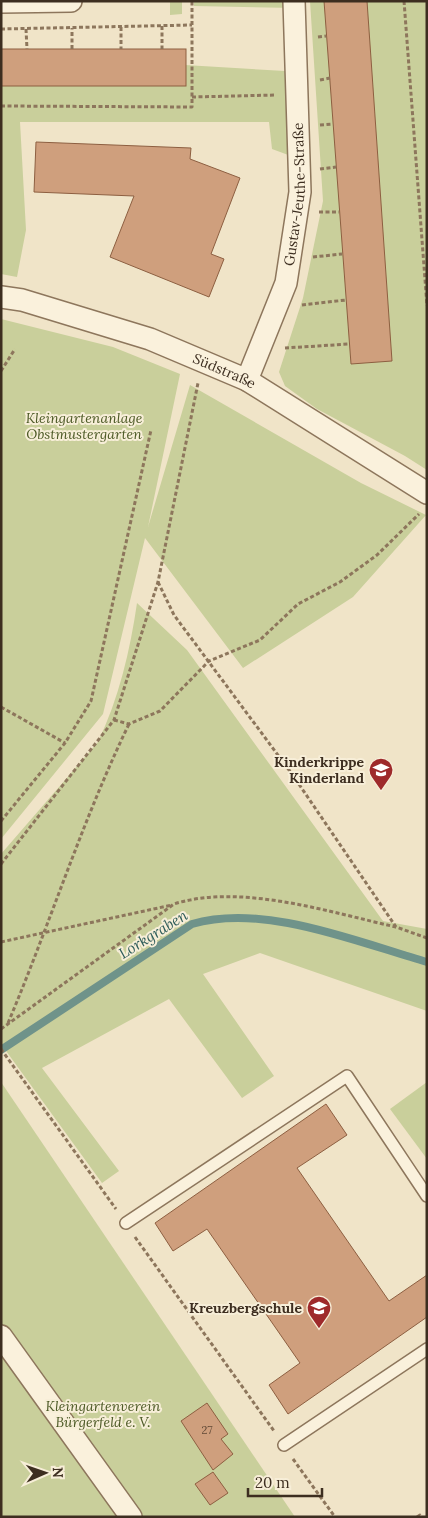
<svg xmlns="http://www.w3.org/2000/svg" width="428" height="1518" font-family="Lora,serif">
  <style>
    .green { fill: #c9cf9b }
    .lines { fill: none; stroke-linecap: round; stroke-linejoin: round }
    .stream { stroke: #6f938a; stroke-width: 8 }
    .building { fill: #cf9f7d; stroke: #8d5f41 }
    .lane-casing { stroke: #8d765c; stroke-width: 14 }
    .street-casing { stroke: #8d765c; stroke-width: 24 }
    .path { stroke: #8d765c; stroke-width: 3; stroke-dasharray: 4 2.5; stroke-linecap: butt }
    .lane { stroke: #faf1dc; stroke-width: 11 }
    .street { stroke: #faf1dc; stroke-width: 21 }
    .labels { text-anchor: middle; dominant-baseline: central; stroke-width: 4; stroke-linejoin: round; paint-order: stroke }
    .number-label { font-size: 11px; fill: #624a37 }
    .street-label { font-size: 14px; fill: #3d2e20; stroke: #f7eed8 }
    .park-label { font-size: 14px; font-style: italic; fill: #4d5a26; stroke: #f7eed8 }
    .poi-label { font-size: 14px; font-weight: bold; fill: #3d2e20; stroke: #f7eed8; text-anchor: end }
    .water-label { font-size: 15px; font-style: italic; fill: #2f5d5a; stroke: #f7eed8 }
  </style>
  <rect width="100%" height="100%" fill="#f0e4c8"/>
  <g class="green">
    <path d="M170 1H182V14L170 15Z"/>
    <path d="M194 1H294L295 8 194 6Z"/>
    <path d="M310 1H427V470L405 456 317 409 285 386 279 372 303 298 323 201Z"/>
    <path d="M185 65 285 71 291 156 272 149 269 122H20L26 230 17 277 1 274V86H185Z"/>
    <path d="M1 319 113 347 180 374 148 527 190 385 361 483 426 515 353 597 243 668 145 538 103 714 1 839Z"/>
    <path d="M137 603 187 650 383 921 427 929V1011L260 953 203 974 274 1076 242 1098 169 999 42 1068 119 1171 102 1183 1 1044V854L98 742C119 698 130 651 137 603Z"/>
    <path d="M1 1082 295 1517H1Z"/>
    <path d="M427 1082V1159L390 1109Z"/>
  </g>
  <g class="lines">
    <path class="stream" d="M1 1050 192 924C264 903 357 942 427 962"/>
  </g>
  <g class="building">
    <path d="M324 1H367L392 361 351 364Z"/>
    <rect x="1" y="49" width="185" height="37"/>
    <path d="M36 142 191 148 190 159 240 178 211 254 224 259 209 297 110 257 134 196 34 192Z"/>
    <path d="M326 1104 347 1135 297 1168 389 1301 427 1275V1317L288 1414 269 1385 300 1363 207 1229 173 1251 155 1223Z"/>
    <path d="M207 1403 228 1434 221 1439 233 1454 213 1470 181 1421Z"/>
    <path d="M213 1472 228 1493 210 1505 195 1484Z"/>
  </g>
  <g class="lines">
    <defs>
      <g id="lane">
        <path d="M126 1223 347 1076 427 1196"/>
        <path d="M284 1445 427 1349"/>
      </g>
      <g id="street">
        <path d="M1 2 71 1"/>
        <path id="s1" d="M1 297 22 300 150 339 247 380 427 493"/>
        <path id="s2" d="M247 380 286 283 300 192 294 1"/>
        <path d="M1 1336 131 1517"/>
      </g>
    </defs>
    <use href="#lane" class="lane-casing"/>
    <use href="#street" class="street-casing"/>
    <g class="path">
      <path d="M404 1 427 306"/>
      <path d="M162 26V49"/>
      <path d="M121 27V49"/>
      <path d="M1 29 192 25"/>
      <path d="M26 29 27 49"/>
      <path d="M318 37 326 36"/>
      <path d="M72 49V28"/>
      <path d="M320 80 330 78"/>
      <path d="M192 97 276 95"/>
      <path d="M1 106 192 107V1"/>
      <path d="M320 125 333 124"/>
      <path d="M320 169 336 167"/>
      <path d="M319 212H339"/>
      <path d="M313 257 342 254"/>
      <path d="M302 305 346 300"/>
      <path d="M285 348 349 344"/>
      <path d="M1 371 15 349"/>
      <path d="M158 582 174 615 292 774 396 927 427 938"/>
      <path d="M1 707 65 743"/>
      <path d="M114 720 129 724 160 711 209 661 260 640 298 604 340 582 377 555 419 514"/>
      <path d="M1 821 65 743 91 701 151 430"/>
      <path d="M1 864 114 720 158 582 198 383"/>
      <path d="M1 942 172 905"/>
      <path d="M8 1023C50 924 82 821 129 724"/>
      <path d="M1 1029 174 904C240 883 329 912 396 927"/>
      <path d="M1 1049 116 1209"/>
      <path d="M135 1237 274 1431"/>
      <path d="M293 1459 335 1517"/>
      <path d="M417 1517 420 1515 422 1517"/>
    </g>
    <use href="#lane" class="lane"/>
    <use href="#street" class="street"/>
  </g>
  <defs>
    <symbol id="school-pin" viewBox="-11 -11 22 30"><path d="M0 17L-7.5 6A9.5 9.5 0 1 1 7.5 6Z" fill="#9e2a2b" stroke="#f7eed8"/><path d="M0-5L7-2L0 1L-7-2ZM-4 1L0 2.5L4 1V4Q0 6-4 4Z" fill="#fff"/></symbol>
  </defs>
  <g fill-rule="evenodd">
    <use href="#school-pin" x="367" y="756" width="28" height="38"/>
    <use href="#school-pin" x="305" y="1294" width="28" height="38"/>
  </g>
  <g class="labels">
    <g class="number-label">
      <text x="207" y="1430">27</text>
    </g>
    <g class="street-label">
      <text stroke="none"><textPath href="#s2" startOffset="194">Gustav-Jeuthe-Straße</textPath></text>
      <text stroke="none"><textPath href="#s1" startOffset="236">Südstraße</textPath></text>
    </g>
    <g class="park-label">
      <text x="84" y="418">Kleingartenanlage<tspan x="84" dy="16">Obstmustergarten</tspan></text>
      <text x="103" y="1406">Kleingartenverein<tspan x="103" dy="16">Bürgerfeld e. V.</tspan></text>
    </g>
    <g class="poi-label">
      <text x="364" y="762">Kinderkrippe<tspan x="364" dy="16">Kinderland</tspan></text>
      <text x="302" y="1308">Kreuzbergschule</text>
    </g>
    <g class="water-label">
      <text transform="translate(153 934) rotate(-32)">Lorkgraben</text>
    </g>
  </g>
  <rect width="428" height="1518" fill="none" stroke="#3d2e20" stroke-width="5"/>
  <g transform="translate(45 1473) rotate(88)" stroke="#f7eed8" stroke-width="4" paint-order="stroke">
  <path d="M0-4L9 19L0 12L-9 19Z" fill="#3d2e20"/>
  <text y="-8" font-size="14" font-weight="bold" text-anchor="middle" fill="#3d2e20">N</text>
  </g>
  <path d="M248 1488v8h74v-8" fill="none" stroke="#3d2e20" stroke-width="2.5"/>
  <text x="255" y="1488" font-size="15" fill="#3d2e20" stroke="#f7eed8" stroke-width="4" paint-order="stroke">20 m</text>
</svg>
